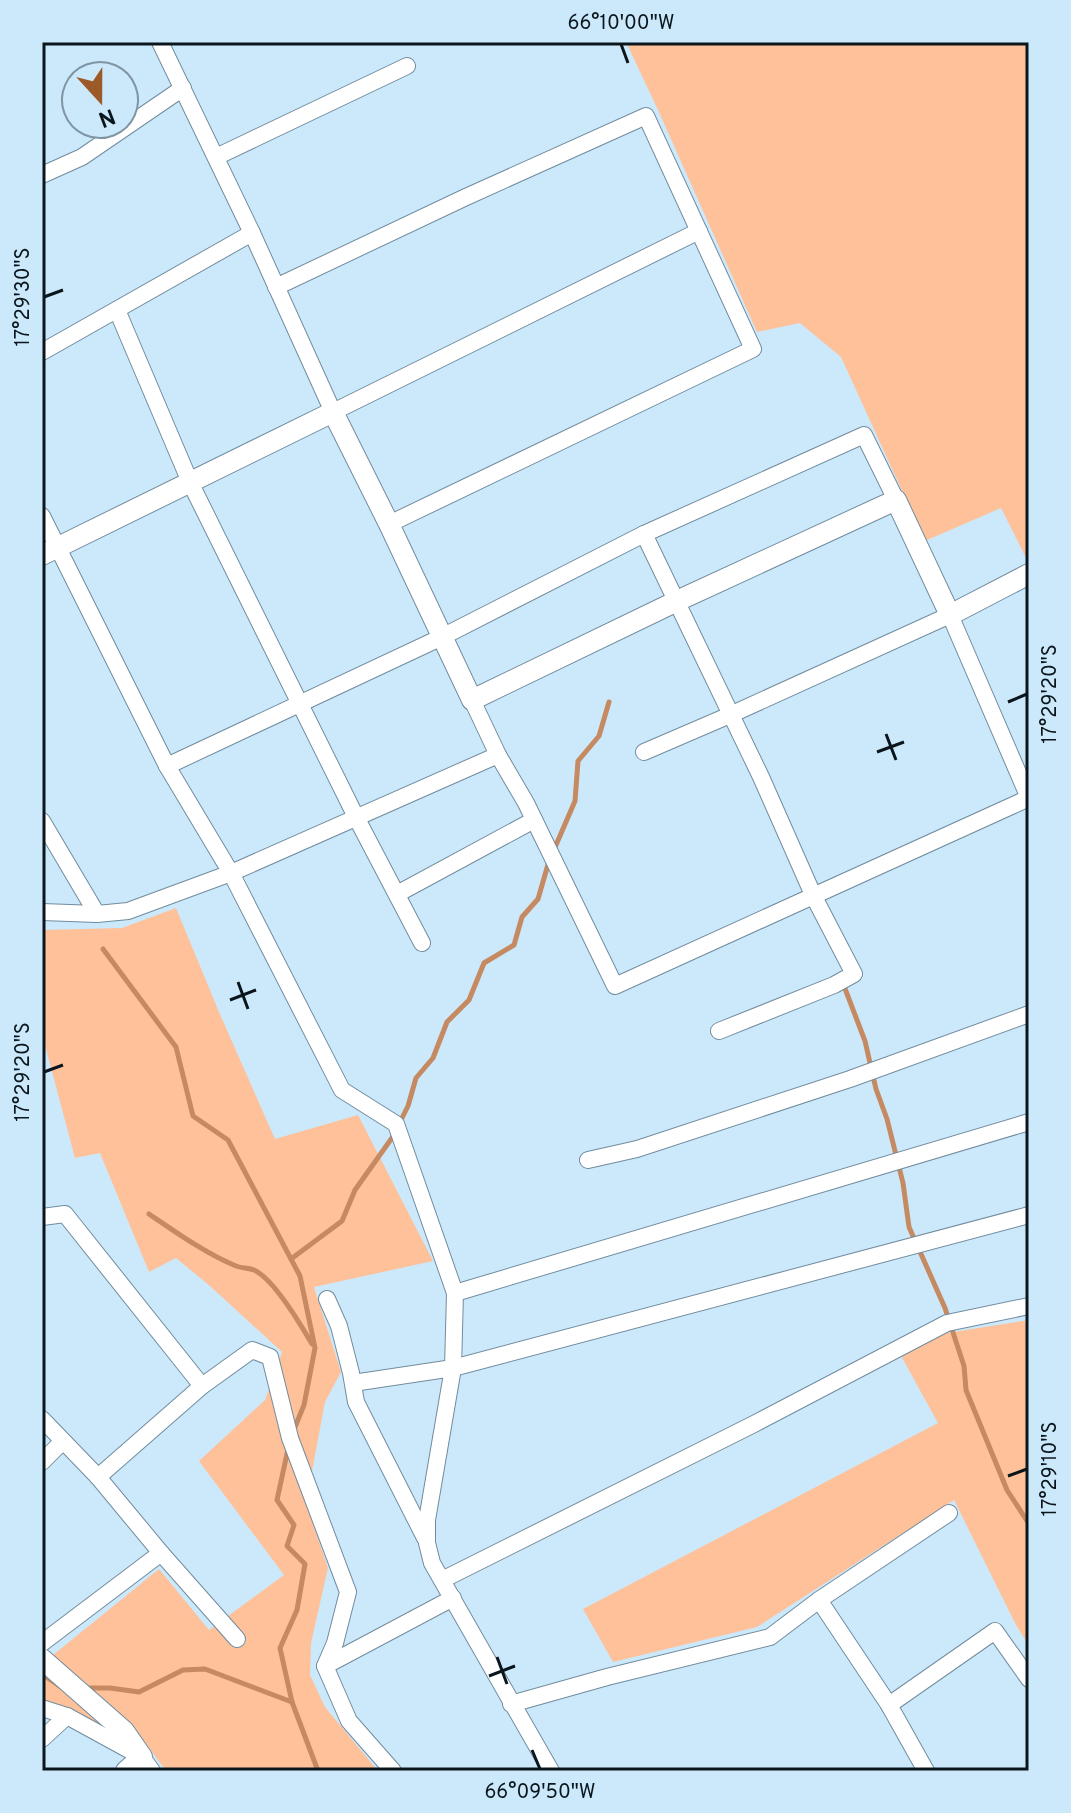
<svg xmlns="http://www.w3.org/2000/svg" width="1071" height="1813" font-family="Overpass,sans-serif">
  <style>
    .green { fill: #fec19a }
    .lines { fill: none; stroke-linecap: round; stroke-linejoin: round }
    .stream { stroke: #c68a62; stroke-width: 5 }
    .minor-casing { stroke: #728c9e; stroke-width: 18 }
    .tertiary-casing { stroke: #728c9e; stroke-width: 22 }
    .minor { stroke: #fff; stroke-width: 16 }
    .tertiary { stroke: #fff; stroke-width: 20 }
    .ticks { fill: none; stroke: #0b161c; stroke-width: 3 }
    .neatline { fill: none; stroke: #0b161c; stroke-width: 3 }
    .ticks-label { font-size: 20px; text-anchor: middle; fill: #0b161c }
  </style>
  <rect width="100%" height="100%" fill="#cce9fc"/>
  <g class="green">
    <path d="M626 42H1029V558L1025 556 1001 508 925 541 841 357 800 323 757 332 658 110Z"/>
    <path d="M176 908 219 1012 275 1139 358 1115 433 1261 314 1287 341 1372 325 1402 306 1503 328 1568 311 1643 310 1675 325 1707 378 1771H166L132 1725 53 1655 159 1569 209 1630 284 1575 199 1461 265 1400 282 1352 210 1286 176 1258 149 1272 100 1153 75 1158 42 1034V930L122 928Z"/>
    <path d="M1029 1320V1646L1016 1625 954 1500 757 1627 613 1662 583 1609 938 1423 900 1354 947 1333Z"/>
    <path d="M42 1672 104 1726 72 1709 42 1699Z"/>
  </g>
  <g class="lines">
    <g class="stream">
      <path d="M553 852 575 801 578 761 599 736 609 702"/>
      <path d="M103 949 176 1047 193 1116 228 1140 300 1276 315 1348 304 1405 293 1432"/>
      <path d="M844 986 865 1041 876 1089 887 1119 903 1183 909 1227 945 1308 964 1366 966 1390 1007 1490 1029 1524"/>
      <path d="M400 1122 408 1106 416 1078 433 1058 447 1022 469 1000 484 963 514 945 522 917 538 899 549 861"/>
      <path d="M149 1214C174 1231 208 1255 236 1266 241 1268 249 1268 254 1270 274 1279 301 1325 312 1344"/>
      <path d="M291 1259 342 1221 355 1190 394 1135"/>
      <path d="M288 1449 277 1500 294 1525 287 1546 305 1564 297 1610 280 1648 292 1702 318 1771"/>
      <path d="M42 1674 61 1687"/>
      <path d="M86 1688H110L139 1692 183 1670 205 1669 292 1702"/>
    </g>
    <defs>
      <g id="minor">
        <path d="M160 42 252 233 333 412 699 231"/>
        <path d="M216 157 407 66"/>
        <path d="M42 175 82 157 183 88"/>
        <path d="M276 287 466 197 646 116 753 349 389 524"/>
        <path d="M117 310 190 482 356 817 422 943"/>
        <path d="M42 352 252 233"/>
        <path d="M42 516 167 766 231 873 342 1090 396 1124 455 1293"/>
        <path d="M644 534 761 777 814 897 854 974 834 985 719 1031"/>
        <path d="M472 700 498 755 526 803 615 986 1029 798"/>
        <path d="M644 752 730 715 950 615 1029 798"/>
        <path d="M167 766 442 637 644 534 864 435 896 500"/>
        <path d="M42 821 97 914"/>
        <path d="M397 894 534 820"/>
        <path d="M42 912 97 914 128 911 231 873 498 755"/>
        <path d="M588 1160 637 1149 850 1079 1029 1014"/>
        <path d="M42 1217 65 1214 202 1386"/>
        <path d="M327 1299 339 1326 351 1373 356 1402 425 1538"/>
        <path d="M353 1383 453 1368 1029 1215"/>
        <path d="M42 1419 98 1477 161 1553 237 1639"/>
        <path d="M42 1462 62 1442"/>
        <path d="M98 1477 202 1386 252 1350 270 1357 290 1438 348 1592 335 1643 325 1666 349 1721 393 1771"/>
        <path d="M442 1580 752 1425 947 1323 1029 1306"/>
        <path d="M819 1600 889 1705 926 1771"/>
        <path d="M42 1643 161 1553"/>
        <path d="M325 1666 453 1598"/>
        <path d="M511 1704 607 1677 770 1637 819 1600 949 1513"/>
        <path d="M889 1705 995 1631 1029 1679"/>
        <path d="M42 1708 67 1716 142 1757 152 1771"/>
        <path d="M42 1739 67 1716"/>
        <path d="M551 1771 432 1563 427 1543V1520L453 1368 455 1293 1029 1122"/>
      </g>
      <g id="tertiary">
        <path d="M42 555 333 412 389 524 472 700 677 601 896 500 950 615 1029 574"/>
        <path d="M42 1659 124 1731 142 1757 126 1771"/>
      </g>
    </defs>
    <use href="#minor" class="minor-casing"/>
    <use href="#tertiary" class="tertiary-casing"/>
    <use href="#minor" class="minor"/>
    <use href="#tertiary" class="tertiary"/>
  </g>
  <path class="ticks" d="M621 44 628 63M44 297 63 290M1008 702 1027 694M886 734 896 760M877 752 904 742M238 982 248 1009M230 1000 256 990M44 1072 63 1065M1008 1476 1027 1469M497 1657 507 1684M489 1676 515 1666M532 1750 540 1769"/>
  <rect width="1071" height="1813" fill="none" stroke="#cce9fc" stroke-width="88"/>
  <g transform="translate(100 100) rotate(159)"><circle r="38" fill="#cce9fc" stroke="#7f95a2" stroke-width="2"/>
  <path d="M0-6L14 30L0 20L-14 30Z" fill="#9d5a29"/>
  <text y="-12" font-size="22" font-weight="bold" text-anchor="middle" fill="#0b161c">N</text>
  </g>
  <rect x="44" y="44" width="983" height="1725" class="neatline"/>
  <g class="ticks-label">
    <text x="621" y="29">66°10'00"W</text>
    <text transform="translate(22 297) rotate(-90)" y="7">17°29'30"S</text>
    <text transform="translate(1049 694) rotate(-90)" y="7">17°29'20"S</text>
    <text transform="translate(22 1072) rotate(-90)" y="7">17°29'20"S</text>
    <text transform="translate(1049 1469) rotate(-90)" y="7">17°29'10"S</text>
    <text x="540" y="1798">66°09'50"W</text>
  </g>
</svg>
